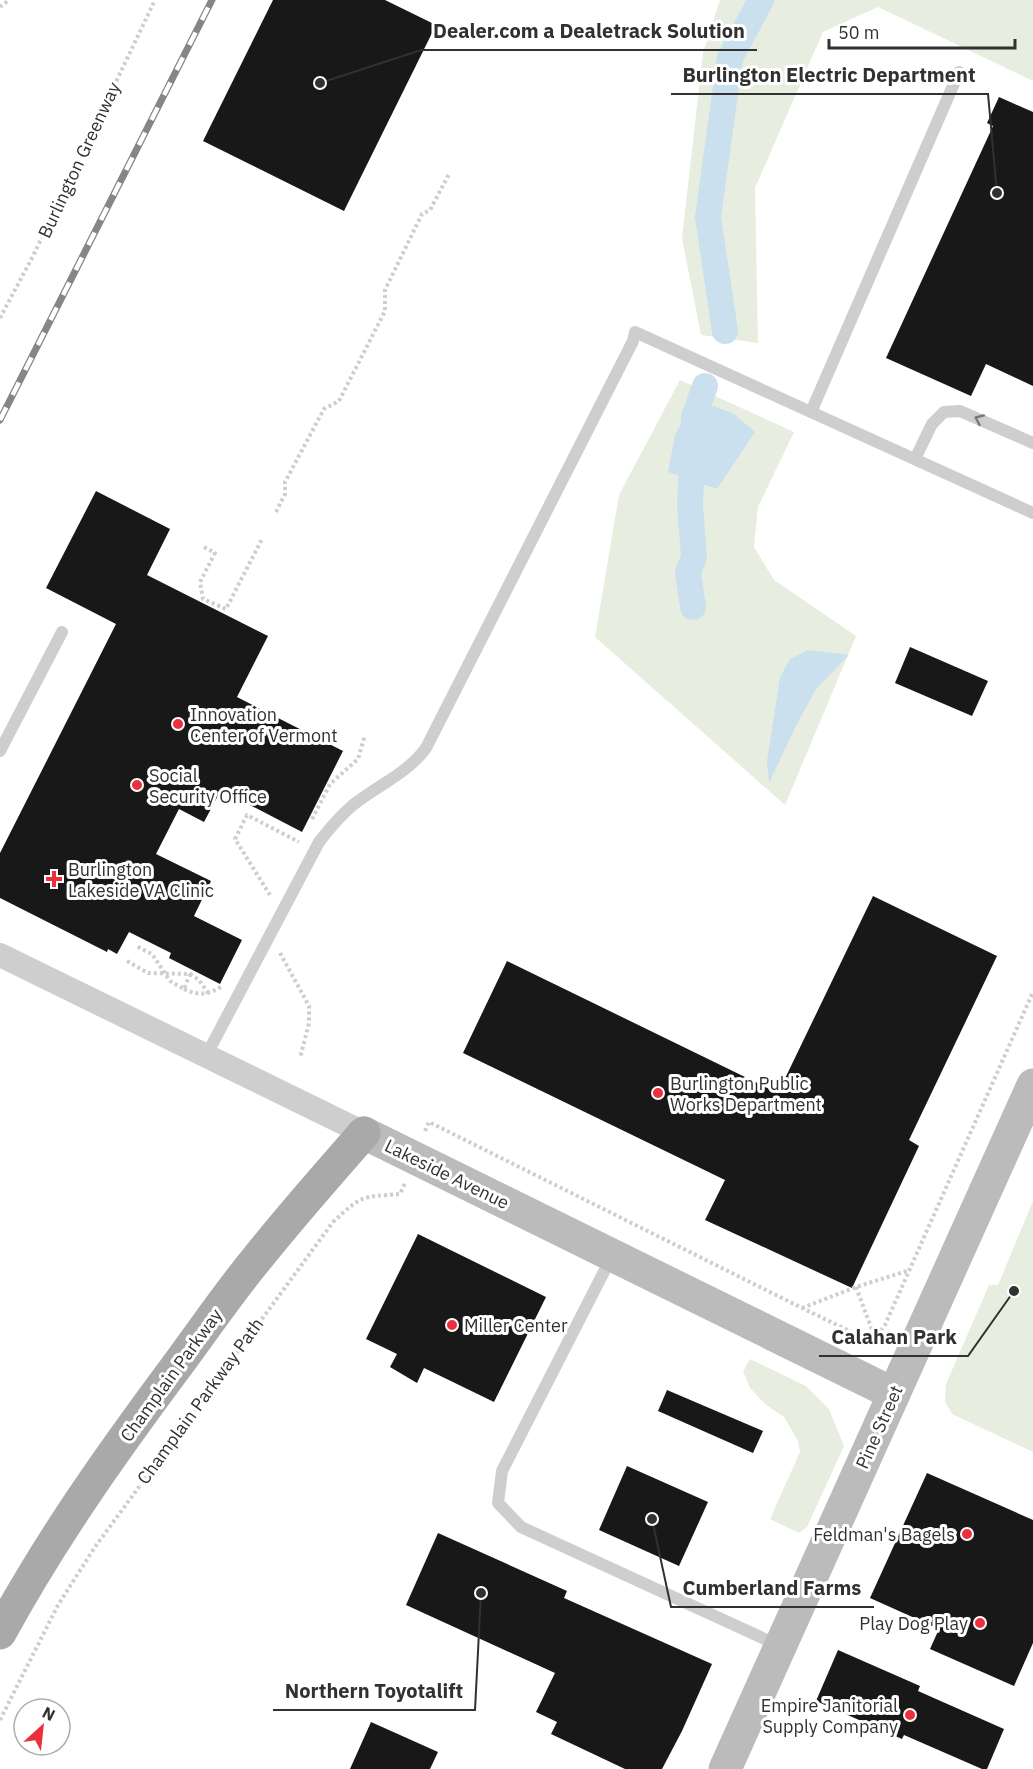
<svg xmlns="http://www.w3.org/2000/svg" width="1033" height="1769" font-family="'IBM Plex Sans',sans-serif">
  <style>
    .green { fill: #e7eedf }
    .water { fill: #cbe0ee }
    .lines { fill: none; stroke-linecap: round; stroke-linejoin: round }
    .canal { stroke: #cbe0ee; stroke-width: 26 }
    .building { fill: #181818 }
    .path { stroke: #cecece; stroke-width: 4; stroke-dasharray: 3 3; stroke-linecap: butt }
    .lane { stroke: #cecece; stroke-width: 12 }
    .street { stroke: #cecece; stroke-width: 24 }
    .secondary { stroke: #bbb; stroke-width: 33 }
    .primary { stroke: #a9a9a9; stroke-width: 33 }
    .rail-casing { stroke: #868686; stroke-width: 7 }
    .rail { stroke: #fff; stroke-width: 4.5; stroke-dasharray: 14; stroke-linecap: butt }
    .oneway { stroke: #787878 }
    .poi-dot { fill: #ec2f3d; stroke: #fff; stroke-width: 2 }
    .labels { text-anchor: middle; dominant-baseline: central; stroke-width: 6; stroke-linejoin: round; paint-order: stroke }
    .street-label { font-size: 18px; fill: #313131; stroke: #fff }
    .poi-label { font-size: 18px; fill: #313131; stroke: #fff; text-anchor: start }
    .leader { fill: none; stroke: #313131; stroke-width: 2 }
    .callout-dot { fill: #313131; stroke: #fff; stroke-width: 2 }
    .callout-label { font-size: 20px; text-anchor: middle; font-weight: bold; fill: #313131; stroke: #fff; stroke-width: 6; stroke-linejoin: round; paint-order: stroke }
  </style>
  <rect width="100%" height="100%" fill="#fff"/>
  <g class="green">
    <path d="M720 0H1033V81L878 7 823 32 755 188 758 343 701 335 682 238 703 53Z"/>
    <path d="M680 380 794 432 758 507 754 547 774 580 856 636 785 805 595 637 619 495Z"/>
    <path d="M1033 1201V1452L952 1414 945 1401 946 1384 989 1285H998Z"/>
    <path d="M750 1359 806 1386 829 1409 844 1446 807 1527 799 1533 770 1519 800 1452 798 1441 784 1417 765 1404 750 1388 743 1371Z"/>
  </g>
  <g class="water">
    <path d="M691 405 704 412 714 406 734 414 755 432 717 489 668 472 675 435Z"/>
    <path d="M808 650 849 655 816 689 796 726 769 783 767 761 780 677 790 659Z"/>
  </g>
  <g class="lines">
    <g class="canal">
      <path d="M725 331 708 217 730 58 761 0"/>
      <path d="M693 607 688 573 694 557 690 506 694 417 705 386"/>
    </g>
  </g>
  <g class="building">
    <path d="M273 0H385L436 25 344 211 203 141Z"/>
    <path d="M999 97 1033 112V386L986 364 971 396 886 358 993 126 987 123Z"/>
    <path d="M96 491 170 529 147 575 268 636 237 697 343 751 302 832 221 790 204 822 179 809 156 854 211 881 194 916 242 940 220 984 169 958 171 953 129 932 117 954 108 949 107 952 0 898V853L116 624 46 588Z"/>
    <path d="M910 647 988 681 972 716 895 683Z"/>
    <path d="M873 896 997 956 909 1140 919 1146 852 1288 705 1220 725 1180 463 1053 507 961 778 1093Z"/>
    <path d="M418 1234 546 1297 494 1402 424 1368 417 1383 390 1367 397 1354 366 1339Z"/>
    <path d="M667 1390 763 1431 753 1453 658 1411Z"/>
    <path d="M627 1466 708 1502 679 1566 599 1530Z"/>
    <path d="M927 1473 1033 1520V1643L1014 1686 930 1649 939 1629 870 1598Z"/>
    <path d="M438 1533 567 1591 564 1598 712 1664 682 1731 662 1769H625L551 1734 557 1722 536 1712 555 1673 406 1605Z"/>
    <path d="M838 1650 920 1686 918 1691 1004 1729 987 1769H982L904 1735 902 1739 816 1701Z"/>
    <path d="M371 1722 438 1752 430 1769H350Z"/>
  </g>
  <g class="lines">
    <g class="path">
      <path d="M0 7 9 0"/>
      <path d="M0 318 33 256 155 0"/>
      <path d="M276 512 285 494V482L324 409 339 401 385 311V290L422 214 430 210 449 174"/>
      <path d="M204 547 215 553 200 582 203 599 226 609 262 539"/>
      <path d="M312 819 330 784 358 759 365 735"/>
      <path d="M270 895 235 839 247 815 299 842"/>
      <path d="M280 953 309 1006V1023L300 1058"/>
      <path d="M127 961 148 973 190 974 184 989 170 981 152 954 136 946"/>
      <path d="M190 974 199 980 208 993"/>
      <path d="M184 989C198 996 209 995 222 986"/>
      <path d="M425 1131 429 1122 802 1308 864 1338H875L885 1325 1033 992"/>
      <path d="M856 1287 875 1338"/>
      <path d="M802 1308 856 1287 910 1270"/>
      <path d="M0 1720 58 1605 95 1547 333 1222C362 1195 361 1197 400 1194L405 1183"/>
    </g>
    <g class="lane">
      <path d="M811 412 959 72"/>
      <path d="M915 459 932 424 944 412 960 411 1033 443"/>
      <path d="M0 751 62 632"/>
      <path d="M206 1056 319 842C329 829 340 816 353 805 378 785 407 774 426 748L633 341 635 332 1033 513"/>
      <path d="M612 1256 502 1471 498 1503 521 1527 780 1646"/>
    </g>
    <path class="street" d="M0 955 364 1133"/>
    <g class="secondary">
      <path d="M364 1133 894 1394"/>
      <path d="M725 1769 1033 1085"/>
    </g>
    <path class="primary" d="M0 1633C51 1539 112 1453 176 1367 202 1332 227 1295 255 1261 290 1217 327 1175 364 1133"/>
    <defs>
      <path id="rail" d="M0 420 212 0"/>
    </defs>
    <use href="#rail" class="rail-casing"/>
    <use href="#rail" class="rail"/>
  </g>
  <defs><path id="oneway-chevron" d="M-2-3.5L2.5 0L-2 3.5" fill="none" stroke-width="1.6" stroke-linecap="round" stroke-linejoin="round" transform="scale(1.5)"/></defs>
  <use class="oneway" href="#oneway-chevron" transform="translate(979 419) rotate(-156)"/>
  <g class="poi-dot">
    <circle cx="178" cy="724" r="6"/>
    <circle cx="137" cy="785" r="6"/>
    <path d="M51 870h6v6h6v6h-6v6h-6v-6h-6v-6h6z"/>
    <circle cx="658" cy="1093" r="6"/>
    <circle cx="452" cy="1325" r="6"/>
    <circle cx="967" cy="1534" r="6"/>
    <circle cx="980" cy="1623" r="6"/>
    <circle cx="910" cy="1715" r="6"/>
  </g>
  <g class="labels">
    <g class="street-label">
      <text transform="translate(79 160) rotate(-65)">Burlington Greenway</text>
      <text transform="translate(447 1174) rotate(26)">Lakeside Avenue</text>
      <text transform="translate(171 1375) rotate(-54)">Champlain Parkway</text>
      <text transform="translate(200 1401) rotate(-54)">Champlain Parkway Path</text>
      <text transform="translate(879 1427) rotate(-66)">Pine Street</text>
    </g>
    <g class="poi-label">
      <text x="190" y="714">Innovation<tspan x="190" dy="21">Center of Vermont</tspan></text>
      <text x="149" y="775">Social<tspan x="149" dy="21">Security Office</tspan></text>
      <text x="68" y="869">Burlington<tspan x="68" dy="21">Lakeside VA Clinic</tspan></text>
      <text x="670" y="1083">Burlington Public<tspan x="670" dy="21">Works Department</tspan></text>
      <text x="464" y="1325">Miller Center</text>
      <text x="955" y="1534" text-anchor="end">Feldman's Bagels</text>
      <text x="968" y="1623" text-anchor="end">Play Dog Play</text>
      <text x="898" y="1705" text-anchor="end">Empire Janitorial<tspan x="898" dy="21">Supply Company</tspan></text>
    </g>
  </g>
  <path class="leader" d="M320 83L421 50H757M997 193L988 94H671M1014 1291L968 1356H819M652 1519L671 1607H874M481 1593L475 1710H273"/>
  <g class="callout-dot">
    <circle cx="320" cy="83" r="6"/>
    <circle cx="997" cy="193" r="6"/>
    <circle cx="1014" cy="1291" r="6"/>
    <circle cx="652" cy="1519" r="6"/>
    <circle cx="481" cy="1593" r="6"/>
  </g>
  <g class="callout-label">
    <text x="589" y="38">Dealer.com a Dealetrack Solution</text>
    <text x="829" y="82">Burlington Electric Department</text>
    <text x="894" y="1344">Calahan Park</text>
    <text x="772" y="1595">Cumberland Farms</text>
    <text x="374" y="1698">Northern Toyotalift</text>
  </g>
  <g transform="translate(42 1727) rotate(27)"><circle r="28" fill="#ffffff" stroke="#adadad" stroke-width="1.5"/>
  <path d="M0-4.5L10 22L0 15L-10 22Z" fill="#ec2f3d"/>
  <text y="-9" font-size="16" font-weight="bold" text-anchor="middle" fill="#313131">N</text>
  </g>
  <path d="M829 39v9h186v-9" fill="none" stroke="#313131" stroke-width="3"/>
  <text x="838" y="39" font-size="18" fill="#313131" stroke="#ffffff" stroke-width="4.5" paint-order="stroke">50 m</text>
</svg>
